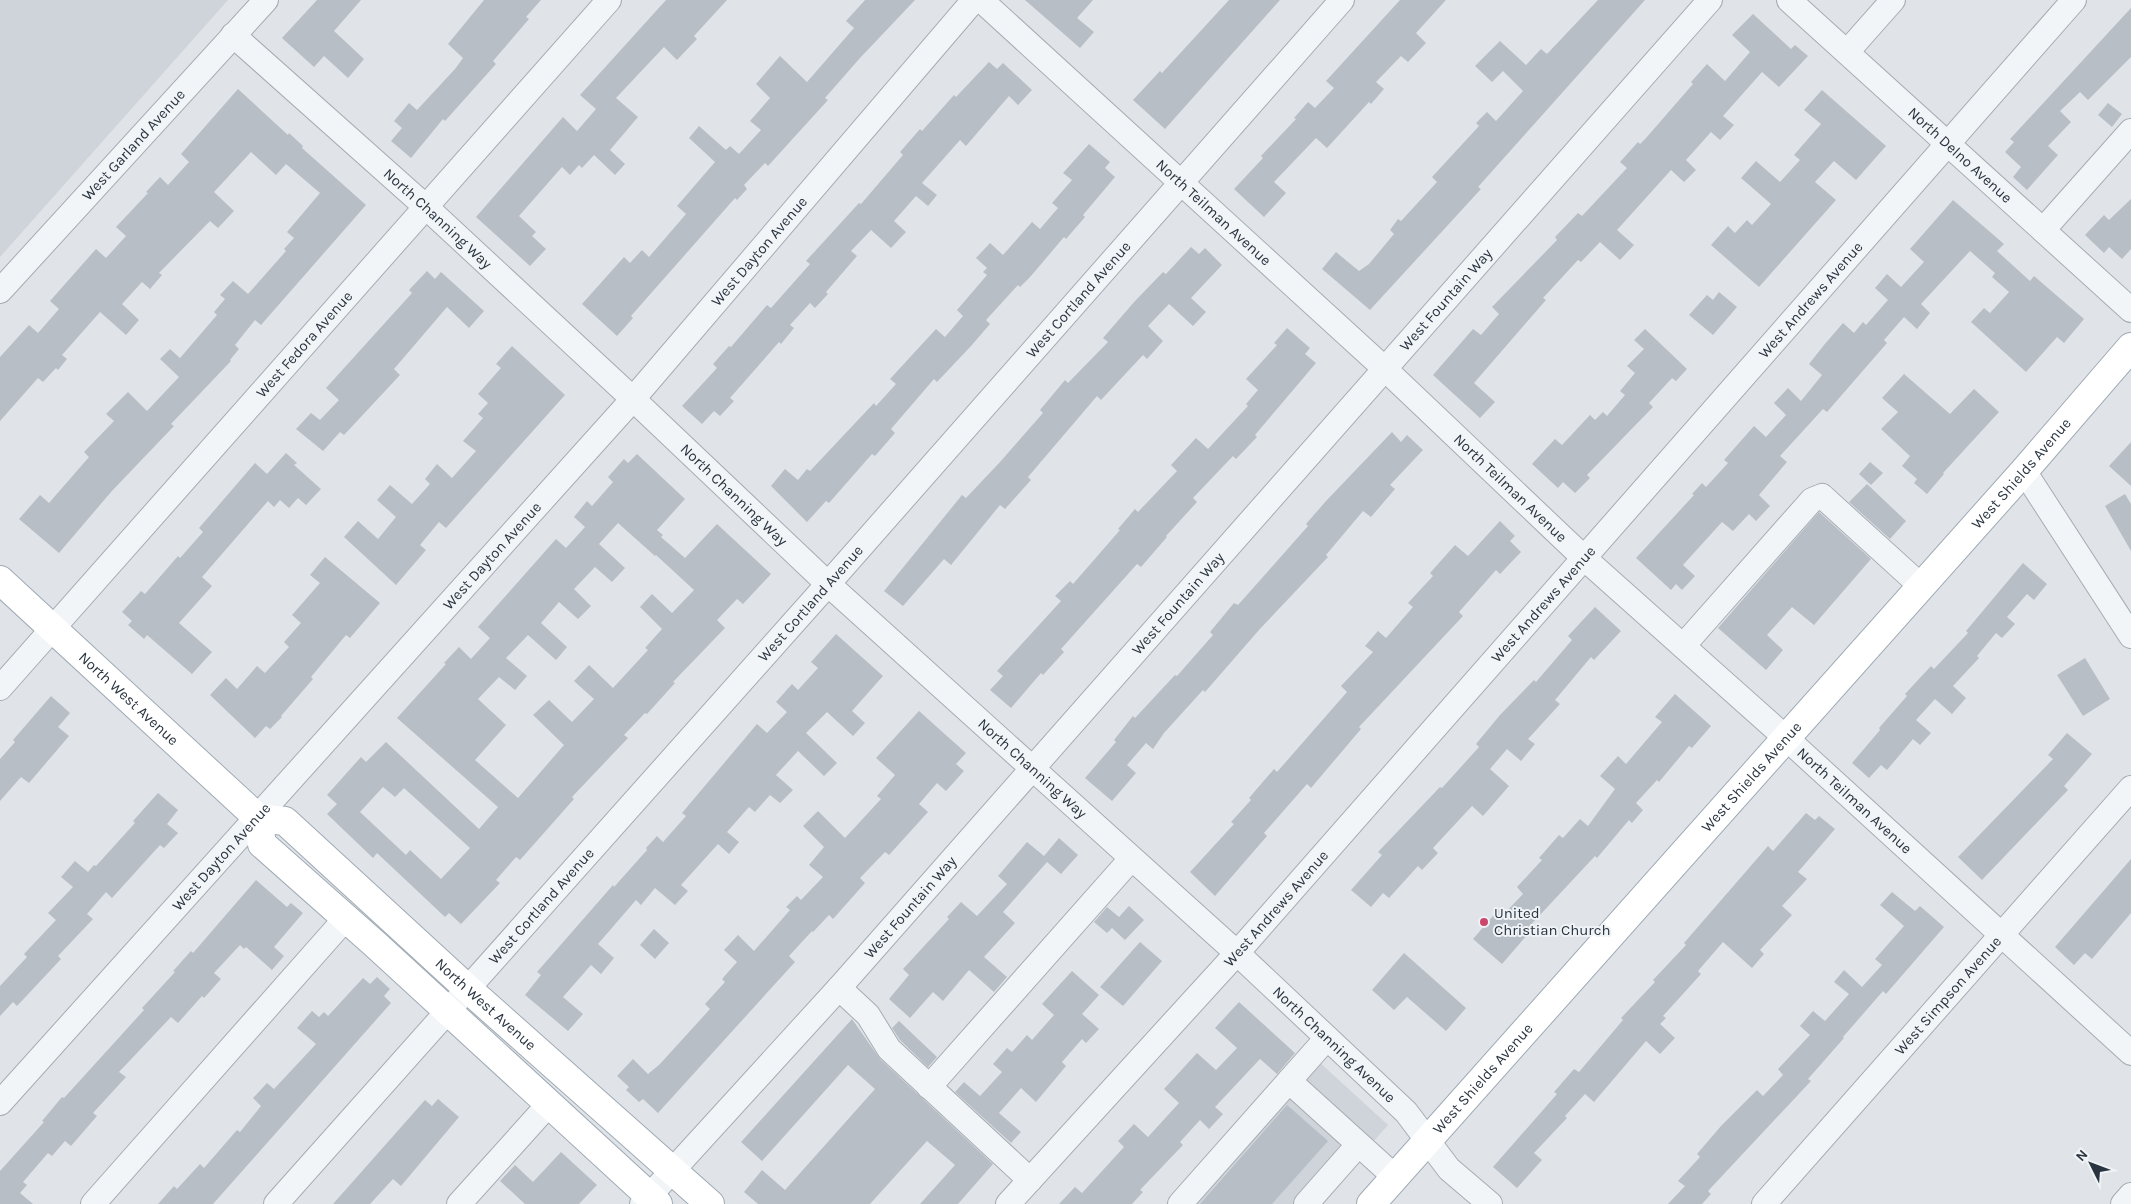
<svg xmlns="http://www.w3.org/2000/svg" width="2131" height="1204" font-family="Karla,sans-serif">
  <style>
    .built { fill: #ced4da }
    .building { fill: #b7bec5; fill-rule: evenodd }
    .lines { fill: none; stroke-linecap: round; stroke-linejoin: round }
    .minor-casing { stroke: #a5acb3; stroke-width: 26 }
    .major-casing { stroke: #9faab4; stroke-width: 30 }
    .minor { stroke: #f2f5f7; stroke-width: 24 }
    .major { stroke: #fff; stroke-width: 28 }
    .poi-dot { fill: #cc466c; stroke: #eff3f6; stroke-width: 2 }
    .labels { text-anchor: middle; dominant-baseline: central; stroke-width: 4; stroke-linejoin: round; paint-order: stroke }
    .street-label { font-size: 15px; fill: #293440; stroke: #eff3f6 }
    .poi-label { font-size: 15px; fill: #293440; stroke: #eff3f6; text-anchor: start }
  </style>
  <rect width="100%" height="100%" fill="#e0e4e9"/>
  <g class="built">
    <path d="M0 0H228L0 257Z"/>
    <path d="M1318 1061 1388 1125 1318 1204H1190Z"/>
  </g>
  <g class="building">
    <path d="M317 0H361L334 31 364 59 348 78 324 56 314 67 282 38Z"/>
    <path d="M484 0H541L526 17 529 19 493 61 496 64 445 121 443 119 411 158 391 141 402 128 394 121 409 103 417 110 455 69 463 58 448 44Z"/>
    <path d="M666 0H727L694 36 697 39 677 60 664 47 616 98 638 117 610 150 625 164 615 175 594 155 582 168 579 165 570 175 562 167 519 216 536 232 532 236 546 249 530 266 476 217 563 117 577 131 596 109 580 95Z"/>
    <path d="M865 0H915L860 58 825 98 828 100 768 166 765 163 744 185 747 189 737 200 735 198 631 316 633 318 617 336 582 304 624 257 630 263 642 250 649 257 686 214 677 206 715 162 689 138 699 126 726 150 730 146 739 154 761 130 750 121 770 98 756 84 780 56 807 82 854 28 846 21Z"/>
    <path d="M1025 0H1093L1077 18 1094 32 1080 48Z"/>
    <path d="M1229 0H1280L1165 129 1133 100 1160 71 1162 73Z"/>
    <path d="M1400 0H1446L1416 33 1426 43 1408 62 1401 56 1376 82 1384 89 1371 104 1369 102 1327 148 1316 138 1274 182 1286 193 1264 217 1234 189 1263 158 1261 156 1296 119 1294 118 1308 102 1315 108 1334 88 1326 81Z"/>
    <path d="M1598 0H1645L1478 187 1481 189 1370 310 1322 269 1336 252 1359 271 1369 264 1394 234 1390 230 1398 219 1401 221 1437 182 1432 177 1479 126 1476 123 1487 112 1496 121 1523 91 1503 71 1492 82 1475 66 1500 41 1526 65 1541 49 1547 54Z"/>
    <path d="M2131 8V57L2088 100 2080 92 2060 111 2071 122 2048 146 2058 155 2027 190 2013 177 2021 167 2005 152 2014 142 2010 139Z"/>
    <path d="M1753 14 1791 49 1795 45 1808 56 1779 87 1762 72 1723 116 1734 125 1720 140 1711 132 1686 160 1696 170 1684 182 1671 170 1617 230 1634 245 1620 260 1600 242 1581 262 1578 260 1543 298 1546 300 1474 383 1495 402 1480 418 1433 375 1473 329 1481 335 1499 314 1492 307 1557 240 1555 237 1578 213 1582 216 1627 168 1620 162 1638 142 1640 144 1646 138 1693 84 1691 82 1707 64 1725 81 1750 52 1732 35Z"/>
    <path d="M989 62 997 69 1003 63 1032 90 1018 105 1009 96 966 146 960 140 922 183 937 195 928 206 916 196 894 221 906 232 891 248 871 230 851 251 857 256 826 292 828 294 815 308 810 303 790 325 794 328 781 344 779 342 730 398 734 401 720 416 714 411 702 424 682 406 717 368 713 364 729 346 731 347 767 305 771 308 810 264 806 261 859 203 861 204 903 155 900 152 920 129 922 131 954 95 956 97Z"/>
    <path d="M238 89 288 135 289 133 303 146 302 148 366 205 261 325 255 320 235 345 239 349 230 360 231 361 171 424 174 426 111 492 59 553 19 519 40 495 49 503 89 457 84 452 114 421 106 414 128 392 147 411 179 377 160 359 170 349 180 358 217 315 214 312 225 299 220 295 233 281 248 294 286 251 284 249 294 238 287 232 320 193 286 164 276 175 251 152 214 192 234 211 218 228 210 221 159 273 162 275 150 289 142 282 122 304 139 320 126 335 100 312 62 355 67 359 58 370 56 368 43 382 38 378 0 421V357L29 325 38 333 59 309 50 301 96 249 106 258 126 236 116 227 148 193 146 192 160 177 168 185 189 162 181 154Z"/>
    <path d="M1822 90 1886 146 1856 180 1834 161 1815 182 1836 200 1759 287 1711 245 1728 226 1735 233 1747 220 1752 225 1771 204 1741 178 1756 161 1780 182 1800 160 1794 155 1821 124 1804 110Z"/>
    <path d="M2108 103 2122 114 2112 127 2098 115Z"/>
    <path d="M1089 144 1110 162 1105 168 1115 177 1083 215 1085 217 1066 239 1064 237 1031 276 1020 287 1018 285 986 320 990 324 971 346 937 382 934 379 891 429 895 433 875 456 872 454 829 503 826 501 807 522 771 486 785 469 798 480 807 469 810 471 874 403 876 406 896 384 890 379 936 329 945 337 963 316 957 310 987 275 983 272 987 268 976 258 990 243 1003 255 1032 222 1040 229 1058 208 1052 203 1072 180 1063 173Z"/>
    <path d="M2131 199V249L2122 259 2109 247 2104 253 2085 235 2104 215 2109 220Z"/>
    <path d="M1953 200 2004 244 1997 251 2030 281 2034 276 2084 319 2064 343 2057 337 2026 372 1971 322 1984 308 1990 313 2009 292 1992 277 1995 273 1970 251 1921 304 1930 313 1917 329 1904 317 1884 340 1887 343 1827 412 1823 409 1780 456 1787 462 1759 495 1770 506 1756 521 1749 514 1733 531 1722 522 1683 565 1695 576 1682 590 1676 584 1671 590 1636 558 1694 495 1692 494 1702 483 1706 487 1728 463 1724 460 1754 426 1766 437 1786 415 1774 403 1788 388 1801 401 1822 375 1809 364 1824 345 1843 323 1854 333 1863 322 1866 325 1888 300 1875 288 1887 274 1901 287 1924 262 1910 249Z"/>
    <path d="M1191 247 1199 254 1205 248 1222 265 1191 298 1206 312 1193 326 1169 304 1148 326 1163 341 1147 359 1143 355 1101 400 1097 396 1028 477 1031 480 1005 509 1000 505 951 565 944 559 903 606 884 591 962 495 966 498 1000 462 1043 413 1040 410 1065 380 1068 383 1108 342 1103 338 1135 301 1163 272 1166 274Z"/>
    <path d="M427 271 435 279 441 272 484 311 469 328 447 307 394 369 400 375 344 435 340 432 323 451 296 429 311 413 320 420 339 400 326 388 412 293 409 290Z"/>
    <path d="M1719 292 1737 307 1713 335 1689 315 1707 295 1713 300Z"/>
    <path d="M1287 328 1310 348 1305 354 1316 363 1255 435 1257 437 1236 459 1233 456 1193 498 1197 502 1166 536 1167 537 1141 567 1137 564 1061 649 1064 652 1043 675 1041 673 1011 708 990 690 1003 676 997 671 1061 601 1055 596 1070 581 1073 584 1120 530 1118 529 1135 509 1138 512 1177 471 1171 465 1196 438 1208 449 1248 406 1246 404 1258 390 1246 379 1277 345 1274 343Z"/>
    <path d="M1645 329 1687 369 1676 381 1672 378 1649 403 1653 407 1587 475 1590 478 1575 493 1563 482 1558 488 1532 464 1555 439 1562 445 1590 415 1595 420 1603 412 1607 416 1625 395 1620 391 1635 373 1627 366 1644 349 1634 340Z"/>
    <path d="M512 346 565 395 446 528 439 522 420 545 426 550 396 585 344 537 358 521 378 539 396 517 377 500 390 485 412 504 430 484 425 479 437 464 452 478 476 451 463 441 483 418 478 414 488 403 478 394 501 368 496 364Z"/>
    <path d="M1904 374 1950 414 1974 389 1999 412 1943 473 1944 474 1927 494 1914 483 1917 479 1902 466 1910 456 1881 429 1898 412 1882 398Z"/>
    <path d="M1392 432 1401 442 1407 435 1423 450 1390 485 1395 489 1371 517 1363 511 1326 555 1328 557 1259 630 1205 692 1203 690 1164 733 1153 749 1146 743 1127 765 1136 773 1112 801 1085 778 1116 742 1114 740 1133 716 1135 718 1175 675 1177 676 1213 635 1210 632 1234 603 1238 605 1308 526 1306 524 1326 501Z"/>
    <path d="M2131 442V486L2109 466Z"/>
    <path d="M286 453 297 463 294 465 321 489 306 505 298 498 289 508 280 500 274 507 268 501 202 577 212 586 179 623 212 652 192 674 147 635 144 639 128 625 132 621 122 612 141 591 145 594 178 556 180 558 203 532 199 528 255 463 267 474Z"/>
    <path d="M637 454 685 499 657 530 663 535 661 537 685 558 717 524 771 574 743 604 737 599 717 620 725 628 673 682 675 683 647 714 645 713 624 735 628 738 572 797 574 799 520 860 516 857 496 880 500 883 461 924 449 913 445 917 377 853 373 858 327 814 337 804 327 795 361 757 366 762 386 742 479 829 498 807 397 718 446 664 444 663 459 647 471 659 490 638 478 627 556 539 566 548 585 527 574 517 587 501 592 506 613 482 608 477 624 459 628 463ZM618 523 655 556 656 555 694 590 672 613 652 594 640 607 662 629 645 648 648 650 613 688 589 665 574 681 594 699 572 722 549 700 533 715 564 745 518 798 475 760 506 725 478 699 499 677 515 690 527 676 506 658 528 635 556 660 567 647 541 623 559 602 578 619 591 606 574 589 595 567 612 582 625 568 599 544ZM383 787 395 797 404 788 470 848 441 879 410 850 406 855 360 812Z"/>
    <path d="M1870 462 1883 473 1871 485 1859 474Z"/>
    <path d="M1867 484 1906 521 1890 539 1849 502Z"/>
    <path d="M2125 494 2131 504V551L2105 506Z"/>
    <path d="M1819 512 1871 559 1814 625 1792 607 1767 635 1783 650 1766 670 1718 628Z"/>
    <path d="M1500 521 1515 536 1510 541 1521 552 1500 574 1496 570 1459 612 1463 616 1359 727 1361 729 1311 788 1307 784 1264 833 1267 836 1215 896 1190 872 1234 824 1231 822 1251 800 1249 798 1274 769 1277 772 1347 692 1341 686 1373 652 1365 646 1378 631 1386 638 1413 607 1408 603 1433 576 1430 573 1455 545 1468 556Z"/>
    <path d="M325 557 380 603 350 638 346 635 311 677 313 679 281 716 282 717 270 729 266 726 255 738 210 695 226 678 237 689 257 666 265 673 289 647 284 642 301 623 292 615 320 583 310 575Z"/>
    <path d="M2023 563 2047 584 2034 600 2027 594 2007 617 2015 624 2002 638 1996 633 1977 656 1979 658 1953 686 1966 698 1952 714 1935 699 1916 720 1931 733 1920 745 1913 739 1887 770 1881 765 1869 778 1852 763 1880 730 1879 728 1907 696 1905 694 1931 666 1934 669 1968 633 1966 631Z"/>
    <path d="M1595 607 1621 631 1594 660 1591 657 1555 700 1560 704 1528 739 1535 744 1521 761 1507 749 1490 769 1509 786 1483 816 1472 806 1433 848 1438 853 1422 870 1418 866 1389 898 1383 893 1371 907 1351 890 1382 855 1378 852 1440 787 1442 788 1479 747 1476 744 1500 715 1534 680 1536 682 1572 640 1568 636Z"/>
    <path d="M836 634 883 676 852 711 865 723 853 736 827 712 806 733 837 763 824 776 798 751 776 775 793 790 780 803 770 795 755 812 749 807 727 832 739 842 729 854 718 844 681 885 688 891 675 905 655 888 641 905 636 900 598 944 614 958 601 974 591 965 563 997 583 1014 568 1031 525 995 541 975 537 972 613 885 614 887 647 850 646 848 657 836 663 842 686 816 682 813 757 724 767 733 787 712 776 702 792 684 798 690 818 668 811 662Z"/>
    <path d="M2085 658 2110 699 2083 716 2057 675Z"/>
    <path d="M1675 694 1711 726 1692 748 1689 746 1659 782 1657 780 1636 803 1643 810 1632 823 1629 820 1597 858 1595 856 1525 931 1528 934 1502 964 1473 939 1499 909 1504 914 1523 894 1517 887 1542 860 1539 858 1559 835 1563 838 1580 819 1588 826 1615 789 1600 776 1618 756 1626 764 1662 722 1655 717Z"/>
    <path d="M51 696 70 713 58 727 69 736 29 783 21 777 0 801V759L15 742 13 740Z"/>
    <path d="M919 711 966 753 956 764 964 771 946 791 937 783 919 804 928 812 889 855 885 852 860 878 865 883 833 919 829 915 813 932 812 931 789 956 795 962 658 1113 643 1099 639 1102 626 1090 629 1087 617 1076 633 1059 648 1074 660 1064 710 1009 705 1004 725 982 722 979 737 962 724 950 738 935 754 951 790 910 786 907 797 896 801 900 823 877 809 865 824 847 803 826 818 811 845 838 881 799 877 796 895 775 876 758Z"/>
    <path d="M2067 733 2092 754 2064 786 2068 790 1982 880 1958 857 2053 759 2048 755Z"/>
    <path d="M158 793 178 810 167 824 178 833 164 848 160 845 112 898 106 892 87 914 93 919 58 956 61 959 17 1006 13 1002 0 1016V986L27 957 24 954 56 920 48 913 73 887 61 877 75 861 88 872 94 865 96 866 135 823 133 821Z"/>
    <path d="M1806 813 1815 820 1819 816 1835 829 1798 872 1807 879 1782 906 1792 915 1760 950 1764 954 1752 968 1723 942 1698 971 1701 974 1663 1016 1666 1018 1660 1024 1675 1038 1660 1054 1646 1041 1594 1102 1585 1094 1565 1116 1567 1118 1534 1153 1542 1160 1517 1188 1493 1167 1557 1094 1554 1092 1574 1069 1579 1072 1623 1020 1621 1018 1655 982 1653 980 1686 945 1684 943 1749 868 1768 846 1773 851Z"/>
    <path d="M1059 838 1078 855 1061 874 1047 862 1003 912 1015 923 984 957 1007 977 994 992 969 970 943 1001 933 992 910 1018 889 999 909 975 903 969 949 919 947 917 961 902 977 916 1007 884 998 876 1027 842 1044 856Z"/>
    <path d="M2131 859V913L2092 959 2085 953 2074 965 2055 947Z"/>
    <path d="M256 880 287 907 291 903 303 913 274 947 284 956 272 970 246 947 244 949 240 945 214 973 221 979 204 998 202 996 178 1023 171 1017 119 1072 126 1077 93 1113 97 1116 71 1146 65 1141 52 1156 48 1153 23 1182 27 1185 20 1193 33 1204H0V1171L44 1122 42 1121 62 1097 64 1098 144 1010 142 1008 175 972 173 971 191 951 193 953Z"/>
    <path d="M1892 892 1915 911 1920 906 1944 927 1886 994 1883 991 1843 1037 1844 1038 1808 1079 1811 1081 1708 1191 1711 1194 1702 1204H1668L1685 1186 1678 1181 1700 1157 1697 1154 1721 1126 1757 1090 1763 1096 1783 1075 1778 1069 1810 1035 1800 1026 1813 1011 1825 1021 1849 994 1834 982 1844 970 1862 987 1882 965 1875 959 1904 926 1880 905Z"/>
    <path d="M1129 906 1144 920 1125 940 1112 928 1107 933 1094 922 1107 907 1119 917Z"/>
    <path d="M654 929 669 943 655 959 640 945Z"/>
    <path d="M1140 942 1162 961 1123 1006 1100 987Z"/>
    <path d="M1404 953 1466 1008 1446 1031 1407 997 1394 1010 1372 990Z"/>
    <path d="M1072 971 1099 995 1082 1014 1099 1029 1086 1043 1082 1039 1062 1062 1066 1066 1036 1102 1021 1088 999 1113 1021 1132 1011 1143 955 1092 964 1082 980 1096 1002 1072 993 1064 1007 1048 1012 1052 1027 1035 1032 1040 1054 1015 1042 1004Z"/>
    <path d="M377 977 390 989 384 996 391 1003 213 1204H158L174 1186 177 1189 200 1164 204 1168 237 1130 240 1132 261 1106 253 1098 267 1083 274 1089 316 1044 297 1028 312 1011 319 1017 324 1012 328 1016 363 978 370 984Z"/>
    <path d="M1239 1002 1295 1053 1277 1074 1260 1059 1215 1107 1223 1114 1209 1129 1200 1120 1180 1142 1183 1145 1140 1190 1143 1192 1132 1204H1059L1075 1187 1082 1193 1124 1147 1118 1141 1134 1124 1148 1137 1179 1103 1164 1089 1197 1053 1216 1070 1237 1048 1215 1028Z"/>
    <path d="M852 1019 880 1059 993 1164 958 1204H920L955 1165 927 1141 870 1204H758L744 1192 762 1170 785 1190 875 1089 848 1065 762 1161 741 1142Z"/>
    <path d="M899 1021 937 1057 928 1067 900 1040 892 1028Z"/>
    <path d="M438 1099 459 1117 401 1186 393 1179 370 1204H333L425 1100 432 1106Z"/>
    <path d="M1287 1105 1328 1141 1272 1204H1200Z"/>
    <path d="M561 1152 597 1185 579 1204H525L500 1181 515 1165 533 1182Z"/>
  </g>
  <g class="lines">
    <defs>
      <g id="minor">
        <path id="s1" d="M981 0 1385 369 1584 558 1786 738 2131 1053"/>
        <path id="s2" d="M1789 0 2131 310"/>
        <path id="s3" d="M233 35 426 207 633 399 828 584 1237 953 1406 1112 1449 1169 1490 1204"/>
        <path d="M1847 52 1893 0"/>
        <path d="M2043 230 2131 131"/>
        <path id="s4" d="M0 291 266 0"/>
        <path d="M2024 471 2131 636"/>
        <path d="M1683 646 1812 500 1822 496 1921 586"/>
        <path id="s5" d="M0 688 609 0"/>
        <path d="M839 988 868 1015 889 1049 1030 1180"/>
        <path d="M1289 1081 1395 1177"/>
        <path d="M929 1087 1131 859"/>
        <path id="s6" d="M0 1103 633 399 974 0"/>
        <path d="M93 1204 346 918"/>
        <path id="s7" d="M276 1204 828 584 1342 0"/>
        <path d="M459 1204 549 1104"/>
        <path id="s8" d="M642 1204 839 988 1710 0"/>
        <path id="s9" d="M1008 1204 1237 953 2074 0"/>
        <path d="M1180 1204 1327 1038"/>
        <path d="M1306 1204 1358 1145"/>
        <path id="s10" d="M1764 1204 2131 788"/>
        <path d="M2123 1204 2131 1195"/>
      </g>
      <g id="major">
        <path id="s11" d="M0 580 258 818 285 821 468 989 710 1204"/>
        <path d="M258 818 262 844 376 945 658 1204"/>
        <path id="s12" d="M1371 1204 2024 471 2131 347"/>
      </g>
    </defs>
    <use href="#minor" class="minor-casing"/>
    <use href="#major" class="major-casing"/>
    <use href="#minor" class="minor"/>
    <use href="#major" class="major"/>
  </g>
  <circle class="poi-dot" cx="1484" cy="922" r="5"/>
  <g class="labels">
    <g class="street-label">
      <text stroke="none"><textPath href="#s4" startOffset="198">West Garland Avenue</textPath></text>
      <text stroke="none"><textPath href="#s2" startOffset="231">North Delno Avenue</textPath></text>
      <text stroke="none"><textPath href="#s1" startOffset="315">North Teilman Avenue</textPath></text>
      <text stroke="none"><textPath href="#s3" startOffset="275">North Channing Way</textPath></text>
      <text stroke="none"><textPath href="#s6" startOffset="1141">West Dayton Avenue</textPath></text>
      <text stroke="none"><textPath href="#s7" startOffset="1209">West Cortland Avenue</textPath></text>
      <text stroke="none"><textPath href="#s8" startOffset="1210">West Fountain Way</textPath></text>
      <text stroke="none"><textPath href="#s9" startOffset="1209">West Andrews Avenue</textPath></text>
      <text stroke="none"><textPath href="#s5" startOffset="459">West Fedora Avenue</textPath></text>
      <text stroke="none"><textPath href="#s12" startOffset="978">West Shields Avenue</textPath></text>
      <text stroke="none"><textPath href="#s1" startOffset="720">North Teilman Avenue</textPath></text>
      <text stroke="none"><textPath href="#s3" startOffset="680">North Channing Way</textPath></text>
      <text stroke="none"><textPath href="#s6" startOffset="736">West Dayton Avenue</textPath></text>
      <text stroke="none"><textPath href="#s7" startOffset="804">West Cortland Avenue</textPath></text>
      <text stroke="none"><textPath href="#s8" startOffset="805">West Fountain Way</textPath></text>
      <text stroke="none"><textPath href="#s9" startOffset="804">West Andrews Avenue</textPath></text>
      <text stroke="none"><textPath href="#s11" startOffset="175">North West Avenue</textPath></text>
      <text stroke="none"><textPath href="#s3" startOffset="1085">North Channing Way</textPath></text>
      <text stroke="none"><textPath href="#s12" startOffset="572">West Shields Avenue</textPath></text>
      <text stroke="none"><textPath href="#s1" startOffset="1185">North Teilman Avenue</textPath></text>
      <text stroke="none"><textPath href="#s6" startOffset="331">West Dayton Avenue</textPath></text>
      <text stroke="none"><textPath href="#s7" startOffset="399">West Cortland Avenue</textPath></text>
      <text stroke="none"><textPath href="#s8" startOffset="400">West Fountain Way</textPath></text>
      <text stroke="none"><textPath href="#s9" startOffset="399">West Andrews Avenue</textPath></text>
      <text stroke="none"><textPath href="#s10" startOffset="278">West Simpson Avenue</textPath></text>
      <text stroke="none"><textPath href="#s11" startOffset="650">North West Avenue</textPath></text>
      <text stroke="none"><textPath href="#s3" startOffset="1494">North Channing Avenue</textPath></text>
      <text stroke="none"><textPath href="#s12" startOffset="168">West Shields Avenue</textPath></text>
    </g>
    <g class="poi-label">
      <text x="1494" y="913">United<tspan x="1494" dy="17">Christian Church</tspan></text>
    </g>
  </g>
  <g transform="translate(2091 1164) rotate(312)" stroke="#eff3f6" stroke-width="4" paint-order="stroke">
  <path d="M0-4L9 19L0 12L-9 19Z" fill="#293440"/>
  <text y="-8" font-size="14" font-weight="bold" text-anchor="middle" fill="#293440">N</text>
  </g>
</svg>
